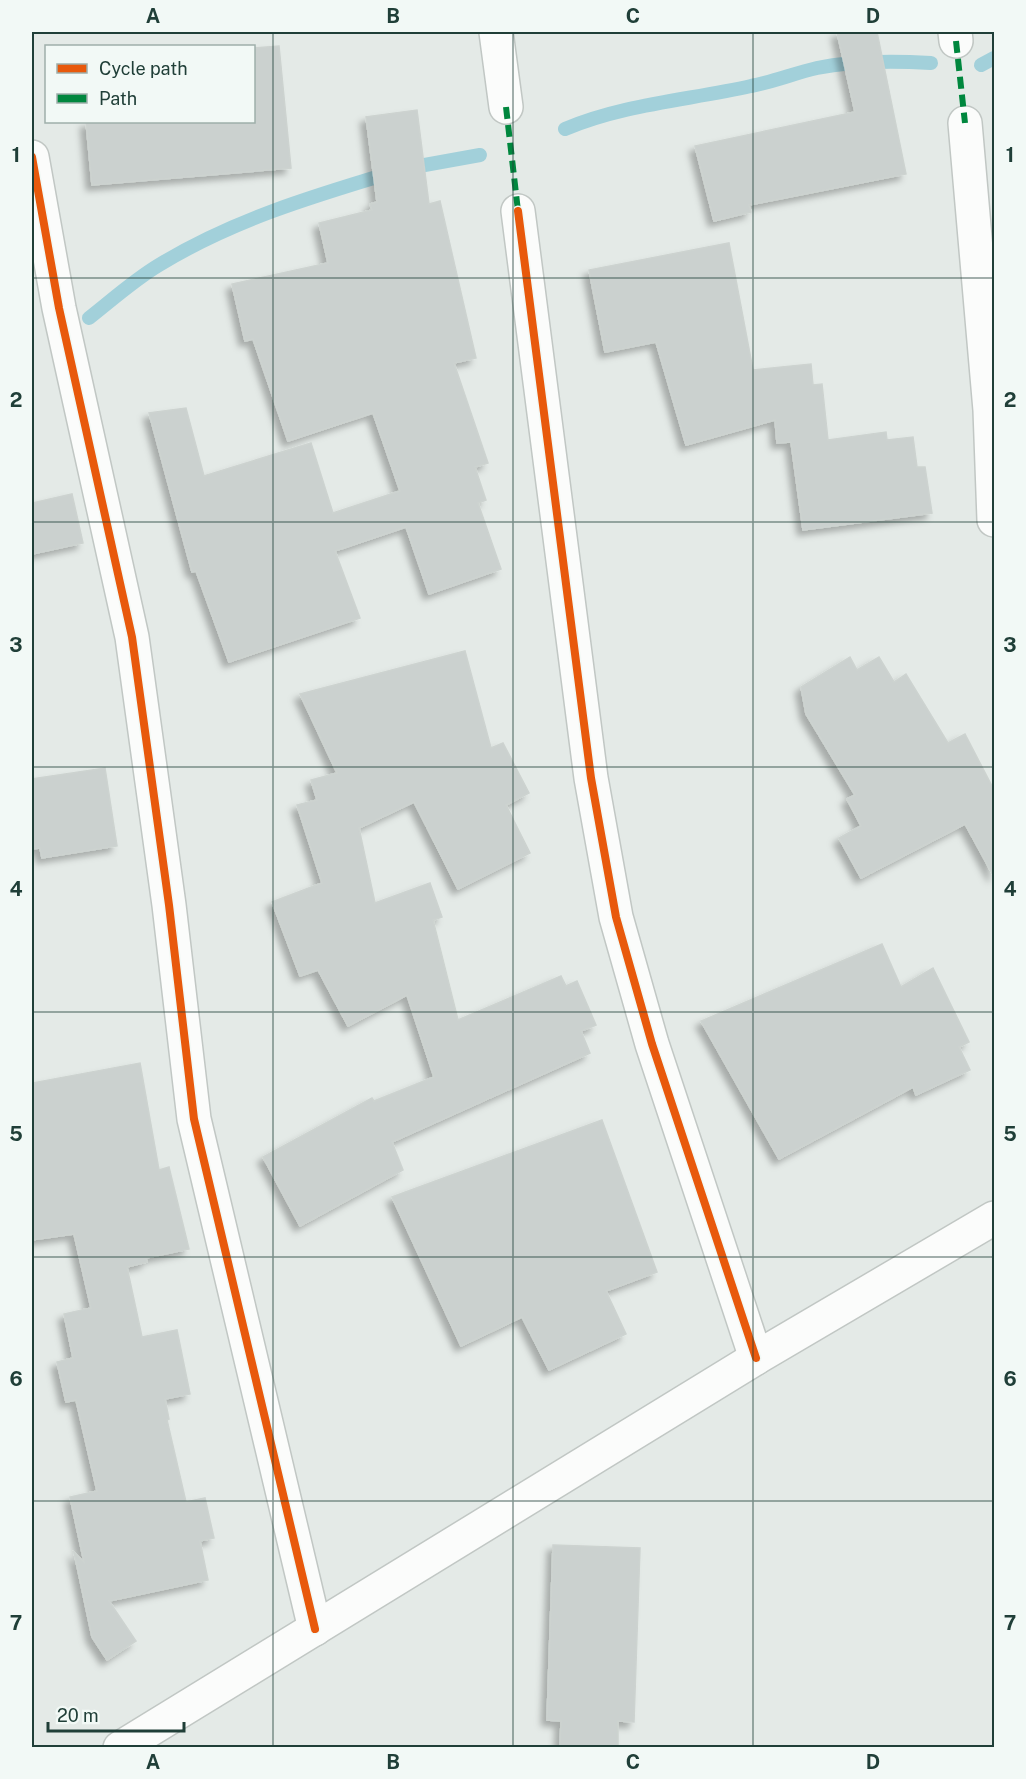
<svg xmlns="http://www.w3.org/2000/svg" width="1026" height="1779" font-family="'Public Sans',sans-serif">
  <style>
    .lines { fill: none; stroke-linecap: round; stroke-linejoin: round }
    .stream { stroke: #a2d0da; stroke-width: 14 }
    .building { fill: #cbd1cf; stroke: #cdd3d0; stroke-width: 1.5; filter: url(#shadow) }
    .minor-casing { stroke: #c1c7c4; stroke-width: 36 }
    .tertiary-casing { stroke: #c1c7c4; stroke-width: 36 }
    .minor { stroke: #fbfcfb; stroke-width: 33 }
    .tertiary { stroke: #fbfcfb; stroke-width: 33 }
    .quiet { stroke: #00873e; stroke-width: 6; stroke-dasharray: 12 6; stroke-linecap: butt }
    .cycleway-casing { stroke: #f2f9f6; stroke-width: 11 }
    .cycleway { stroke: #e8590c; stroke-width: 8 }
    .grid { fill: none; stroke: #203f38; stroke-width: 1.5; stroke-opacity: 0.55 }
    .neatline { fill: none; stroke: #203f38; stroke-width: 2 }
    .grid-label { font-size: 20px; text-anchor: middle; font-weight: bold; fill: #203f38 }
  </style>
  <defs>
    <filter id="shadow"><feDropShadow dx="-5.5" dy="5.5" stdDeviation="3" flood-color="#0004"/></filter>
  </defs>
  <rect width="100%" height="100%" fill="#e4eae7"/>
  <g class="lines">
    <g class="stream">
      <path d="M981 65 994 58"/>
      <path d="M565 129C624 104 689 100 751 86 773 82 795 73 817 68 851 61 896 61 931 63"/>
      <path d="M408 168 480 155"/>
      <path d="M89 318C112 300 134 280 159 265 231 221 310 197 390 173"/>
    </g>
  </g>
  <g class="building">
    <path d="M837 32H877L906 174 749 205 751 212 714 221 695 146 855 112Z"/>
    <path d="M279 46 291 168 92 185 86 122H254V48Z"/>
    <path d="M417 110 429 204 440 201 476 358 454 363 488 463 475 467 486 500 478 503 501 569 429 594 406 527 335 551 360 618 229 662 196 571 192 572 149 413 186 408 204 476 311 443 333 513 400 491 373 413 288 441 253 339 245 341 232 284 328 263 319 223 372 210 370 204 377 202 366 117Z"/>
    <path d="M729 243 753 370 811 364 813 385 822 384 828 440 886 432 887 440 913 437 917 467H925L932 513 803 530 791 442 777 443 775 420 686 445 656 342 605 352 589 270Z"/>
    <path d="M72 494 83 543 32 554V503Z"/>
    <path d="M465 651 491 748 503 743 529 793 506 805 530 853 458 889 414 802 359 828 375 903 430 883 442 917 433 920 458 1020 561 976 566 986 577 981 596 1025 581 1031 590 1053 392 1142 403 1170 300 1226 263 1157 372 1098 374 1101 434 1077 407 995 348 1026 318 970 300 976 272 902 322 883 297 805 317 800 311 780 337 773 300 694Z"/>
    <path d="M850 657 857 670 879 657 894 682 906 674 948 743 965 734 994 790V877L965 824 861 878 839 838 861 826 847 799 855 795 806 714 801 687Z"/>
    <path d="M105 768 117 846 42 858 40 848 32 849V779Z"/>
    <path d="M882 944 901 987 933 968 969 1042 959 1047 970 1070 916 1095 913 1087 779 1159 701 1021Z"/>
    <path d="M140 1063 159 1170 169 1167 189 1249 146 1258 147 1262 127 1267 142 1337 177 1330 190 1394 165 1399 169 1419 167 1420 186 1502 205 1498 214 1538 200 1541 208 1580 109 1601 136 1641 107 1660 92 1637 74 1552 84 1562 70 1497 97 1491 76 1400 66 1402 57 1362 73 1358 64 1314 91 1308 74 1234 32 1240V1083Z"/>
    <path d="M602 1120 657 1272 606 1291 626 1334 549 1370 522 1317 461 1346 392 1197Z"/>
    <path d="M553 1545 640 1548 634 1722 618 1721V1748H560L561 1721 547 1720Z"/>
  </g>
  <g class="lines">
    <defs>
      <g id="minor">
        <path d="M496 32 506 107"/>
        <path d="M955 32 956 41"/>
        <path d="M965 123 990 410 994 520"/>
        <path d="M32 157 59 308 132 637 169 905 194 1119 315 1629"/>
        <path d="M518 211 591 778 616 917 652 1044 756 1358"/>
      </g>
      <path id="tertiary" d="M120 1748 756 1358 994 1218"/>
    </defs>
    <use href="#minor" class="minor-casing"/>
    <use href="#tertiary" class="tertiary-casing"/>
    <use href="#minor" class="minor"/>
    <use href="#tertiary" class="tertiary"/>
    <g class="quiet">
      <path d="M956 41 965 123"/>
      <path d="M506 107 518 211"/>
    </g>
    <defs>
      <g id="cycleway">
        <path d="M32 157 59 308 132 637 169 905 194 1119 315 1629"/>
        <path d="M518 211 591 778 616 917 652 1044 756 1358"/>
      </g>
    </defs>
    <use href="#cycleway" class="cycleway-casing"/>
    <use href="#cycleway" class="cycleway"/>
  </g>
  <path class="grid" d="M273 32V1748M513 32V1748M753 32V1748M32 278H994M32 522H994M32 767H994M32 1012H994M32 1257H994M32 1501H994"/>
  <rect width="1026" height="1779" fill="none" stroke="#f2f9f6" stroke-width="66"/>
  <rect x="45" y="45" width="210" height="78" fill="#f2f9f6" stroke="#9eafaa" stroke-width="1.5"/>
  <rect x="57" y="64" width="30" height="9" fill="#e8590c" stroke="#9eafaa" stroke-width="1.5"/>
  <text x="99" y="75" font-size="18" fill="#203f38">Cycle path</text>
  <rect x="57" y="94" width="30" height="9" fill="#00873e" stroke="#9eafaa" stroke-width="1.5"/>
  <text x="99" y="105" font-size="18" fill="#203f38">Path</text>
  <path d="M48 1722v9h136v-9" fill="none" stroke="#203f38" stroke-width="3"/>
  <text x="57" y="1722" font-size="18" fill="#203f38" stroke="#f2f9f6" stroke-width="4.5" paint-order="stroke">20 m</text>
  <rect x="33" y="33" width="960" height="1713" class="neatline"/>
  <g class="grid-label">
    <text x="153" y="23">A</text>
    <text x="393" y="23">B</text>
    <text x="633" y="23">C</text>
    <text x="873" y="23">D</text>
    <text x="16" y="162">1</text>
    <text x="1010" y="162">1</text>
    <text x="16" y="407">2</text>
    <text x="1010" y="407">2</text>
    <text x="16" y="652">3</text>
    <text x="1010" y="652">3</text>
    <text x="16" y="896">4</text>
    <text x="1010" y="896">4</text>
    <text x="16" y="1141">5</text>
    <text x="1010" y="1141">5</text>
    <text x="16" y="1386">6</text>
    <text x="1010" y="1386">6</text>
    <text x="16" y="1630">7</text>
    <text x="1010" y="1630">7</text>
    <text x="153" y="1769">A</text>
    <text x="393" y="1769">B</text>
    <text x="633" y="1769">C</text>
    <text x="873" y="1769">D</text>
  </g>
</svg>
